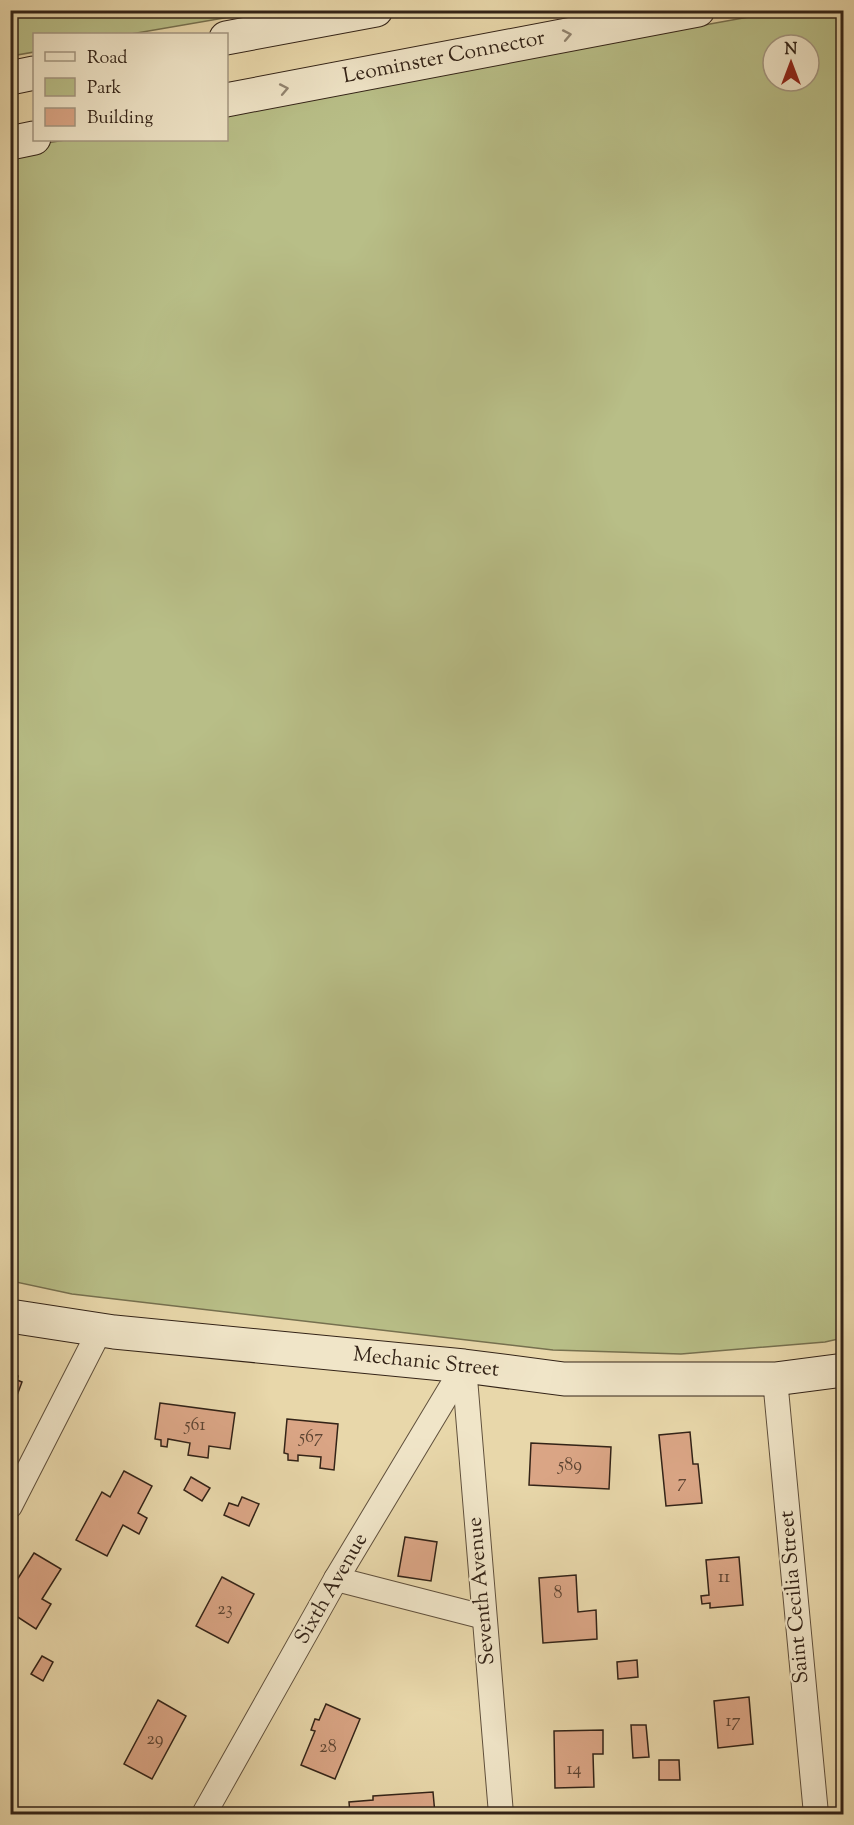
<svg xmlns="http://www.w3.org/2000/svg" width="854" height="1825" font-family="'Sorts Mill Goudy',serif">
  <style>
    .green { fill: #b8be87; stroke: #76704f; stroke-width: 1.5; fill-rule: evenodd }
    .building { fill: #daa585; stroke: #332317; stroke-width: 1.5 }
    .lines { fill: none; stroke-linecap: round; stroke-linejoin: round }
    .street-casing { stroke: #60503c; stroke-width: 26 }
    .secondary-casing { stroke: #332317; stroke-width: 35 }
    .street { stroke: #f0e5c8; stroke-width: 24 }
    .secondary { stroke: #f0e5c8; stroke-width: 33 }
    .oneway { stroke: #928470 }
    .labels { text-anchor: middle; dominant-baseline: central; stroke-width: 4.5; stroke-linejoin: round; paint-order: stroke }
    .number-label { font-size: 18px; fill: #5d4432 }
    .street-label { font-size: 21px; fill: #332317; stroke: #f0e5c8 }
  </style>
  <rect width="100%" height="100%" fill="#e8d7aa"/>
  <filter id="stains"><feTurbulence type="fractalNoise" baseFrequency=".00333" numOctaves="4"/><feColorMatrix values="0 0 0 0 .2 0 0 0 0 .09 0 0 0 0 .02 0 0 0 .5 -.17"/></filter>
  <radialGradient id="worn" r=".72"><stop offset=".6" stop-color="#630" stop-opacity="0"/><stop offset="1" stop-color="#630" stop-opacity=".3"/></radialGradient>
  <g class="green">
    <path d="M11 10H265V11L131 34H34V52L11 56Z"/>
    <path d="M782 11H843V1338L825 1342 681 1354 553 1350 72 1294 11 1281 10 149 65 140H226L227 111ZM773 45H809V81H773Z"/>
  </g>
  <g class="building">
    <path d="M10 1374 18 1376 17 1380 22 1382 10 1414Z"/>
    <path d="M160 1403 235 1413 230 1449 209 1446 208 1458 188 1455 190 1443 168 1439 167 1447 161 1446V1440L155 1439Z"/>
    <path d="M287 1419 338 1424 334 1470 320 1468 321 1457 298 1455V1461L288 1460V1454L284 1453Z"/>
    <path d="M690 1432 693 1464H698L702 1503 666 1506 659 1435Z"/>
    <path d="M531 1443 611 1447 609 1489 529 1485Z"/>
    <path d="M124 1471 152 1486 138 1513 147 1518 139 1534 123 1525 107 1556 76 1540 102 1492 110 1497Z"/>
    <path d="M191 1477 210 1488 202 1501 184 1490Z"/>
    <path d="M242 1497 259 1504 249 1526 224 1515 229 1503 238 1506Z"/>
    <path d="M405 1537 437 1542 431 1581 398 1576Z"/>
    <path d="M34 1553 61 1569 42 1599 51 1604 36 1629 10 1612V1591Z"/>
    <path d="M739 1557 743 1605 710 1608V1603L702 1604 701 1596 709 1595 706 1560Z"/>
    <path d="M576 1575 578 1612 596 1610 597 1639 543 1643 539 1578Z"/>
    <path d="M222 1577 254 1594 228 1643 196 1626Z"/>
    <path d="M42 1656 53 1662 43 1681 31 1674Z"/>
    <path d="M637 1660 638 1677 618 1679 617 1662Z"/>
    <path d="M749 1697 753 1744 718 1748 714 1701Z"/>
    <path d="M158 1700 186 1716 152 1779 124 1764Z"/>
    <path d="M326 1704 360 1719 335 1779 301 1765 315 1731 311 1730 315 1719 319 1720Z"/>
    <path d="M631 1725H646L649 1757 633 1758Z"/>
    <path d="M603 1730V1754H593L594 1787 555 1788 554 1731Z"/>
    <path d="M659 1760H679L680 1780H659Z"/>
    <path d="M433 1792 435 1814H350L349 1802 373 1800V1796Z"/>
  </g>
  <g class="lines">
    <defs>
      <g id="street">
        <path d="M464 1366 501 1814"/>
        <path d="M775 1379 816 1814"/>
        <path d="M10 1506 100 1330"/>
        <path d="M336 1579 484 1617"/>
        <path d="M204 1814 336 1579 464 1366"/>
      </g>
      <g id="secondary">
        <path d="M226 38 376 10"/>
        <path d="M10 78 34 73"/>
        <path d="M226 100 698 10"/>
        <path d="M10 143 34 138"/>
        <path d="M10 1316 114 1332 464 1366 564 1379H775L844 1370"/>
      </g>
    </defs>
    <use href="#street" class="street-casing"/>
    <use href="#secondary" class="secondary-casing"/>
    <use href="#street" class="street"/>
    <use href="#secondary" class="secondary"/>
  </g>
  <defs><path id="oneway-chevron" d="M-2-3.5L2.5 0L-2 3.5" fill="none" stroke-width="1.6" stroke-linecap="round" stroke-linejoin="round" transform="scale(1.5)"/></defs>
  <g class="oneway">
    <use href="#oneway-chevron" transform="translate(567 35) rotate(-11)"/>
    <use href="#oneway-chevron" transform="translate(284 89) rotate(-11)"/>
  </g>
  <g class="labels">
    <g class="number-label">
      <text x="195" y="1426">561</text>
      <text x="311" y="1438">567</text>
      <text x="570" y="1466">589</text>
      <text x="682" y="1483">7</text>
      <text x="724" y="1578">11</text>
      <text x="558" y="1594">8</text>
      <text x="225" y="1610">23</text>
      <text x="733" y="1722">17</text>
      <text x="155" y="1740">29</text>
      <text x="328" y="1748">28</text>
      <text x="574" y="1770">14</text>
    </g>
    <g class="street-label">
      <text transform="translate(444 58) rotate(-11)">Leominster Connector</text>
      <text transform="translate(426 1363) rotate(6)">Mechanic Street</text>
      <text transform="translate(332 1589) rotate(-60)">Sixth Avenue</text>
      <text transform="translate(482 1591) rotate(-95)">Seventh Avenue</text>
      <text transform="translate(795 1597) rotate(-95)">Saint Cecilia Street</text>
    </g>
  </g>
  <rect width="854" height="1825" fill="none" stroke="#e8d7aa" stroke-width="36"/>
  <rect x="12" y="12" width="830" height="1801" fill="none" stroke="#332317" stroke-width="3"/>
  <rect x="18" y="18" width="818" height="1789" fill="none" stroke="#332317" stroke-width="1.5"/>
  <rect x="33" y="33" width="195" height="108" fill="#f0e5c8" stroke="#a49781" stroke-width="1.5"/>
  <rect x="45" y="52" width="30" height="9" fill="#f0e5c8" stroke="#a49781" stroke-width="1.5"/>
  <text x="87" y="63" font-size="18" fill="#332317">Road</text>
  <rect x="45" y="78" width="30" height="18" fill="#b8be87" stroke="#a49781" stroke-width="1.5"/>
  <text x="87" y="93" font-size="18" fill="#332317">Park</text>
  <rect x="45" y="108" width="30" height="18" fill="#daa585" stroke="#a49781" stroke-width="1.5"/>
  <text x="87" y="123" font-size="18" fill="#332317">Building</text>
  <g transform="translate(791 63)"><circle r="28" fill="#f0e5c8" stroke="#a49781" stroke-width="1.5"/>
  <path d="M0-4.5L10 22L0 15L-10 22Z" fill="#8f2418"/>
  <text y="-9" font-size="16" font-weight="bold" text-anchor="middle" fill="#332317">N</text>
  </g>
  <rect width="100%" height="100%" filter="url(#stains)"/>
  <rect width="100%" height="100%" fill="url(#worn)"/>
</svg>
